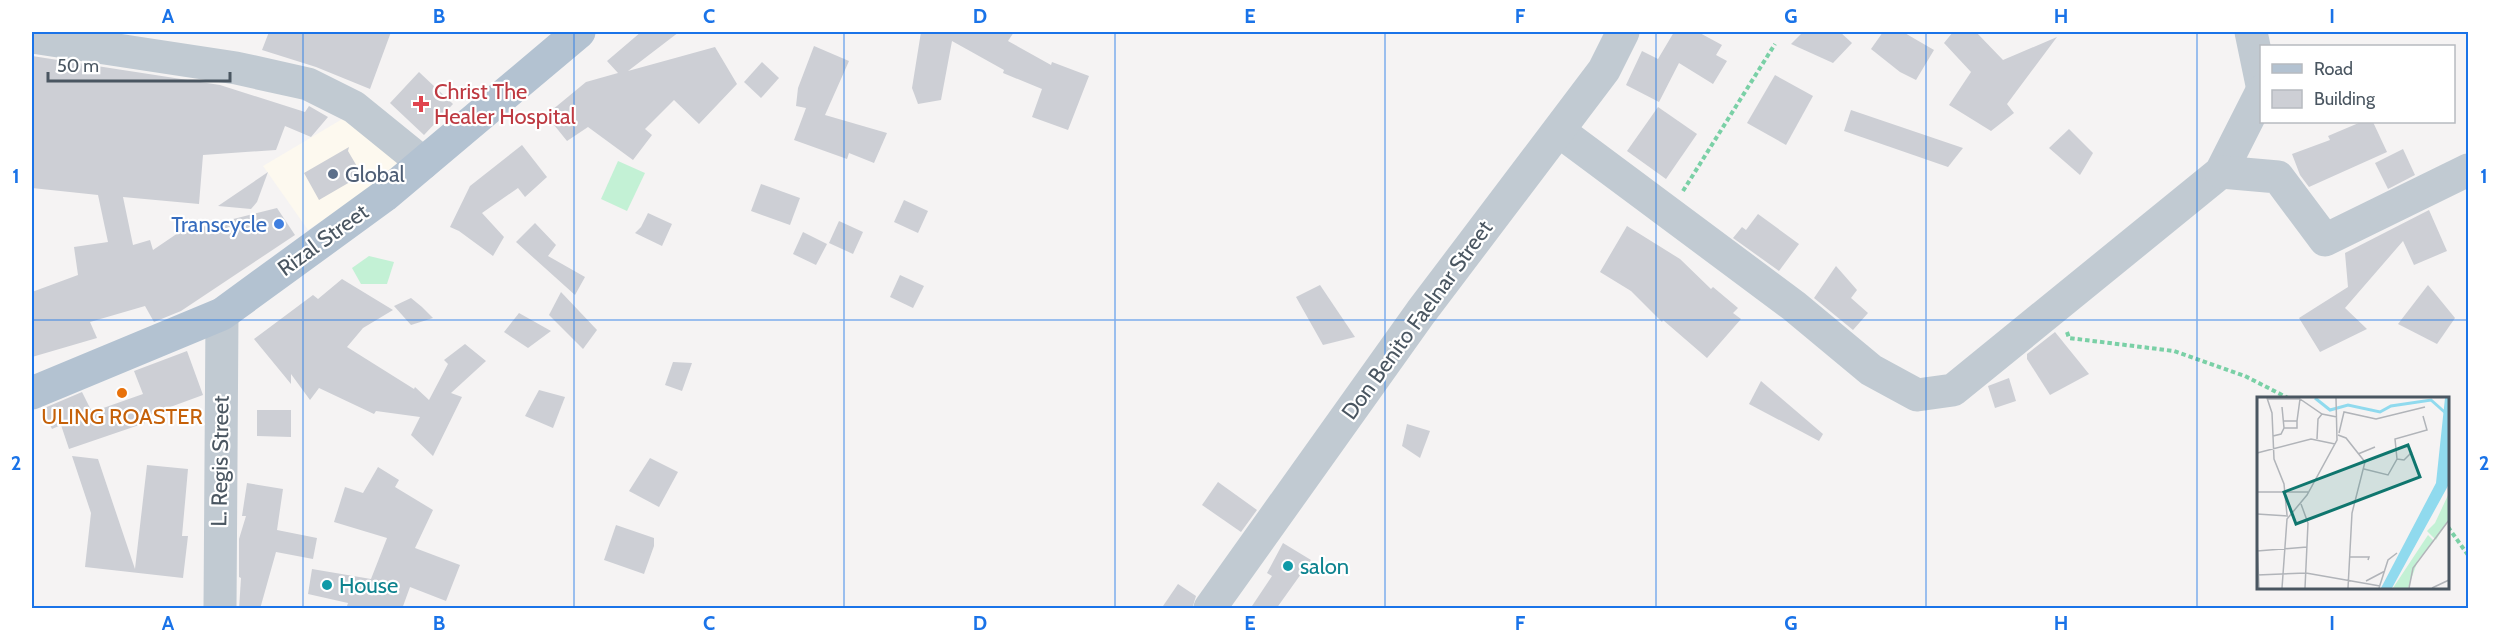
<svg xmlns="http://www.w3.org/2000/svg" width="2500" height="640" font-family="Cabin,sans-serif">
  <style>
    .commercial { fill: #fdf9ef }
    .green { fill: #c3f1d5 }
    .building { fill: #cdcfd5 }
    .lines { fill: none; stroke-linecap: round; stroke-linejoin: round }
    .path { stroke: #7ad0a6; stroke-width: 4; stroke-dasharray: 4.5 3; stroke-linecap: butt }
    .minor { stroke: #c1cad2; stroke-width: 33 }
    .major { stroke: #b3c2d1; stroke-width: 33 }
    .grid { fill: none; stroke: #1a73e8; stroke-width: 1.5; stroke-opacity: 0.55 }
    .health-dot { fill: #e0444e; stroke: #fff; stroke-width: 2 }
    .service-dot { fill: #5c6f8a; stroke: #fff; stroke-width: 2 }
    .shop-dot { fill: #3f7fe0; stroke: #fff; stroke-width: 2 }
    .food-dot { fill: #e8710a; stroke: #fff; stroke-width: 2 }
    .culture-dot { fill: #0f9aa8; stroke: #fff; stroke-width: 2 }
    .labels { text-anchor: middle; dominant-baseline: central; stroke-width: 4.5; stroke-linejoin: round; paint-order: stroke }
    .health-label { font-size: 22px; fill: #be3a42; stroke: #fff; text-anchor: start }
    .service-label { font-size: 22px; fill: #4e5e75; stroke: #fff; text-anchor: start }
    .shop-label { font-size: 22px; fill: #366cbe; stroke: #fff; text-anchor: end }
    .street-label { font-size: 22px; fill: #4a5661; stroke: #fff }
    .food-label { font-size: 22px; fill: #c56008; stroke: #fff }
    .culture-label { font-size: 22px; fill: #0d838f; stroke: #fff; text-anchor: start }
    .inset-river { fill: none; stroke: #90daee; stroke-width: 3 }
    .inset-road { fill: none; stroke: #b1b4b9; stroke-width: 1.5 }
    .view { fill: #0f766e; fill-opacity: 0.15; stroke: #0f766e; stroke-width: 3 }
    .inset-edge { fill: none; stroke: #4a5661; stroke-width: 3 }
    .neatline { fill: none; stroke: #1a73e8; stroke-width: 2 }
    .grid-label { font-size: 20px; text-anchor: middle; font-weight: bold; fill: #1a73e8 }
  </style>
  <rect width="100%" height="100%" fill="#f5f3f3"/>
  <path class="commercial" d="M349 115 403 168 308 230 263 166Z"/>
  <g class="green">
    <path d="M618 161 645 173 627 211 601 199Z"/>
    <path d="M369 256 394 262 387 284H361L352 268Z"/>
  </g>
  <g class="building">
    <path d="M269 32H391L370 89 316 67 262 50Z"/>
    <path d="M641 32H679L628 71 715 47 737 84 699 124 674 100 645 129 652 135 633 160 588 127 567 141 546 115 586 82 618 73 607 61Z"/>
    <path d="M921 32H1014L1008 41 1051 65 1052 62 1089 76 1068 130 1032 117 1042 89 1003 73 1004 70 952 41 941 100 918 104 912 88Z"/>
    <path d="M1674 32H1698L1722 45 1716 55 1727 61 1713 84 1679 63 1659 102 1626 85 1642 51 1658 59Z"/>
    <path d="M1803 32H1840L1852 43 1833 63 1791 44Z"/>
    <path d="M1883 32H1903L1934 50 1916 80 1900 72 1871 49Z"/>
    <path d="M1953 32H1976L2003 60 2057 37 2007 104 2014 113 1991 131 1949 105 1971 72 1944 43Z"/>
    <path d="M814 46 849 61 825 115 887 133 874 163 849 153 847 159 794 140 806 108 796 106 798 88Z"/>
    <path d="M32 56 220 85 305 112 309 106 328 117 311 137 285 126 276 150 203 155 199 204 123 197 133 245 150 240 153 250 178 233 277 208 295 235 181 311 154 322 145 306 90 322 97 338 32 357V292L78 275 74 247 108 242 98 195 32 188Z"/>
    <path d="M762 62 779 78 761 98 744 82Z"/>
    <path d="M419 72 453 104 424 135 390 103Z"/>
    <path d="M1775 75 1813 96 1786 145 1747 123Z"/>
    <path d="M1658 107 1697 134 1666 179 1627 151Z"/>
    <path d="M1851 110 1963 148 1948 167 1844 131Z"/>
    <path d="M2361 122H2373L2387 152 2309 187 2300 175 2292 154 2330 140 2328 136Z"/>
    <path d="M2069 129 2093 153 2080 175 2049 148Z"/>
    <path d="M522 145 547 177 525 197 518 188 482 213 504 237 493 256 459 231 450 227 470 186Z"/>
    <path d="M349 147 348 151 362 175 319 200 304 173Z"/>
    <path d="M2403 149 2415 175 2388 189 2375 163Z"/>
    <path d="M268 172 257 202 251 209 218 206Z"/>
    <path d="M761 184 800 198 790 225 751 211Z"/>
    <path d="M904 200 928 211 918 233 894 222Z"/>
    <path d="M2429 210 2447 251 2414 265 2403 241 2345 308 2367 329 2320 352 2299 318 2348 287 2345 253Z"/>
    <path d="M648 213 672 224 662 246 635 233 641 227Z"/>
    <path d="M1758 214 1799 244 1779 271 1733 238 1742 227 1746 230Z"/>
    <path d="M839 221 863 232 853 254 829 243Z"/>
    <path d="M535 223 556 245 548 256 585 277 575 295 516 242Z"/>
    <path d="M1627 226 1680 259 1711 289 1713 287 1738 308 1733 313 1741 319 1707 358 1663 320 1662 322 1631 291 1600 272Z"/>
    <path d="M803 232 827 244 816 265 793 254Z"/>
    <path d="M1836 266 1857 290 1851 298 1868 313 1853 330 1814 298Z"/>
    <path d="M900 275 924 286 913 308 890 297Z"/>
    <path d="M342 279 393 310 363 328 347 347 414 389 415 387 429 400 448 364 444 360 465 344 486 361 451 393 462 397 433 456 411 435 420 417 376 411 374 414 319 388 310 400 291 374V384L254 339 313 295 318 299Z"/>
    <path d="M1320 285 1355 337 1323 345 1296 297Z"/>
    <path d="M2428 285 2455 318 2437 344 2398 324Z"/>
    <path d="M561 292 597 330 583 349 549 315Z"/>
    <path d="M411 298 422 307 433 318 411 325 394 306Z"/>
    <path d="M519 313 551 331 528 348 504 332Z"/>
    <path d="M2055 332 2089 374 2050 395 2027 359V354Z"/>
    <path d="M187 351 203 395 143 417 145 423 69 449 61 425 52 429 42 409 82 392 92 412 143 394 134 371Z"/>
    <path d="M673 362 692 363 682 391 665 385Z"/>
    <path d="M2009 378 2016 401 1995 408 1988 386Z"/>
    <path d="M1761 381 1823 434 1819 441 1749 404Z"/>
    <path d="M539 390 565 397 553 428 525 416Z"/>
    <path d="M257 410H291V437L257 436Z"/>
    <path d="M1407 424 1430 431 1420 458 1402 446Z"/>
    <path d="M72 456 98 459 135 569 147 465 188 469 182 536H188L183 578 85 567 91 513Z"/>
    <path d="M650 458 678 472 659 507 629 491Z"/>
    <path d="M378 467 399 480 395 487 433 510 415 548 460 565 446 601 410 587 402 609H346L348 603 308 594 312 569 371 579 387 538 334 522 345 487 363 493Z"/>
    <path d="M1218 482 1257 510 1241 532 1202 505Z"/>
    <path d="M247 483 283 489 277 530 317 538 313 559 276 552 260 609H239L241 578 239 577V539L246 516H242Z"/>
    <path d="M616 525 654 538V546L644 574 604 560Z"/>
    <path d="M1283 543 1311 560 1276 609H1250L1272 576 1267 573Z"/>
    <path d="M1178 584 1196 596 1192 609H1161Z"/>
  </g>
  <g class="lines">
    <g class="path">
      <path d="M1683 191 1775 44"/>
      <path d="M2067 332 2069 338 2174 351 2245 376 2288 398"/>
      <path d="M2448 527 2468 555"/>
    </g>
    <g class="minor">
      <path d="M2251 32 2262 85"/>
      <path d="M32 37 236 68 308 84 354 107 423 163"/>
      <path d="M1559 131 1794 306 1871 370 1917 395 1953 390 2221 172 2262 91"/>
      <path d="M2221 172 2278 177 2325 240 2468 170"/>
      <path d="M220 608 222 314"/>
      <path d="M1210 608 1421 312 1604 70 1623 32"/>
    </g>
    <path class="major" d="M32 393 222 314 384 196 579 32"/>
  </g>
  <path class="grid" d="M303 32V608M574 32V608M844 32V608M1115 32V608M1385 32V608M1656 32V608M1926 32V608M2197 32V608M32 320H2468"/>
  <path class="health-dot" d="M418 95h6v6h6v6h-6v6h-6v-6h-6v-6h6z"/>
  <circle class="service-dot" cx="333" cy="174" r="6"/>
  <circle class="shop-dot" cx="279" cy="224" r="6"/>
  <circle class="food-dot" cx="122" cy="393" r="6"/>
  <g class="culture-dot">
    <circle cx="1288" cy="566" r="6"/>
    <circle cx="327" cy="585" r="6"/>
  </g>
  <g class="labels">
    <g class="health-label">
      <text x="434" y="91">Christ The<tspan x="434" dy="25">Healer Hospital</tspan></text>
    </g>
    <g class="service-label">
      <text x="345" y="174">Global</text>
    </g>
    <g class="shop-label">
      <text x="267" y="224">Transcycle</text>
    </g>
    <g class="street-label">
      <text transform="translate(323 240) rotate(-36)">Rizal Street</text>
      <text transform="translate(1417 320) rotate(-54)">Don Benito Faelnar Street</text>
      <text transform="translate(220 461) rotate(-89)">L. Regis Street</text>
    </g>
    <g class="food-label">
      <text x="122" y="416">ULING ROASTER</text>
    </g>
    <g class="culture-label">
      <text x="1300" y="566">salon</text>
      <text x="339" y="585">House</text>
    </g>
  </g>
  <g transform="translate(2257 397)">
    <rect width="192" height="192" fill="#f5f3f3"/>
    <path d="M192 96 191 123 179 143 170 134 178 126ZM171 138 177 144 161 163 151 191H136Z" fill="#c3f1d5"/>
    <path d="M188 1H192V87L135 191H124L179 86Z" fill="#90daee"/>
    <path class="inset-river" d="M58 1 73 13 91 8 123 15 134 9 174 3 192 19"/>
    <path class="inset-road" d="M10 1 15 16 17 62 27 87 30 118M10 2H43M27 24H40L43 2 65 17 80 20M27 31H40V23M82 36 87 15 119 22 168 10M81 38 89 41 108 65 95 116 91 191M16 39 24 37 27 31 25 10M60 42 61 22 65 17M0 56 54 42 78 47M101 57 118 50M140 62 147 63 155 55M107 72 131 78 140 62 138 42 170 33 166 19M0 95H51M44 107 51 126 48 191M0 117 31 119M0 143 2 191M0 154 50 150M93 160H112L111 163M0 178 49 176 123 189M109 184 128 174M25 191 30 122 50 98 80 43 79 1M122 191 131 163 140 156M152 191 156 171 192 123M175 191 192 183"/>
    <path class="view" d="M151 48 163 80 39 127 27 95Z"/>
    <rect width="192" height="192" class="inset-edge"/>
  </g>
  <rect width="2500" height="640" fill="none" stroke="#ffffff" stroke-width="66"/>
  <rect x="2260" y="45" width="195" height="78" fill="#ffffff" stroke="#b7bbc0" stroke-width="1.5"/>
  <rect x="2272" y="64" width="30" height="9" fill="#b3c2d1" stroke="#b7bbc0" stroke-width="1.5"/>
  <text x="2314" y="75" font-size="18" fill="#4a5661">Road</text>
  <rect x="2272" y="90" width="30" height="18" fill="#cdcfd5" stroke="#b7bbc0" stroke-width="1.5"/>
  <text x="2314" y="105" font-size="18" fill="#4a5661">Building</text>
  <path d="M48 72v9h182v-9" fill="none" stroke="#4a5661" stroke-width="3"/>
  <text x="57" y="72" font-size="18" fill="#4a5661" stroke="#ffffff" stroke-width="4.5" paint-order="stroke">50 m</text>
  <rect x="33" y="33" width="2434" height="574" class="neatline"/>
  <g class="grid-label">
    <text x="168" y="23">A</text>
    <text x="439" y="23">B</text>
    <text x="709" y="23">C</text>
    <text x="980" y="23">D</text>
    <text x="1250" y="23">E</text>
    <text x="1520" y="23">F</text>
    <text x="1791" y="23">G</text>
    <text x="2061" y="23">H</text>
    <text x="2332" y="23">I</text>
    <text x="16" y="183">1</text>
    <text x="2484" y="183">1</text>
    <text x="16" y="470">2</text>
    <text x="2484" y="470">2</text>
    <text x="168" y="630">A</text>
    <text x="439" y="630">B</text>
    <text x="709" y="630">C</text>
    <text x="980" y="630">D</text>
    <text x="1250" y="630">E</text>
    <text x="1520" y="630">F</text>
    <text x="1791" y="630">G</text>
    <text x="2061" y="630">H</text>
    <text x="2332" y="630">I</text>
  </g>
</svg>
